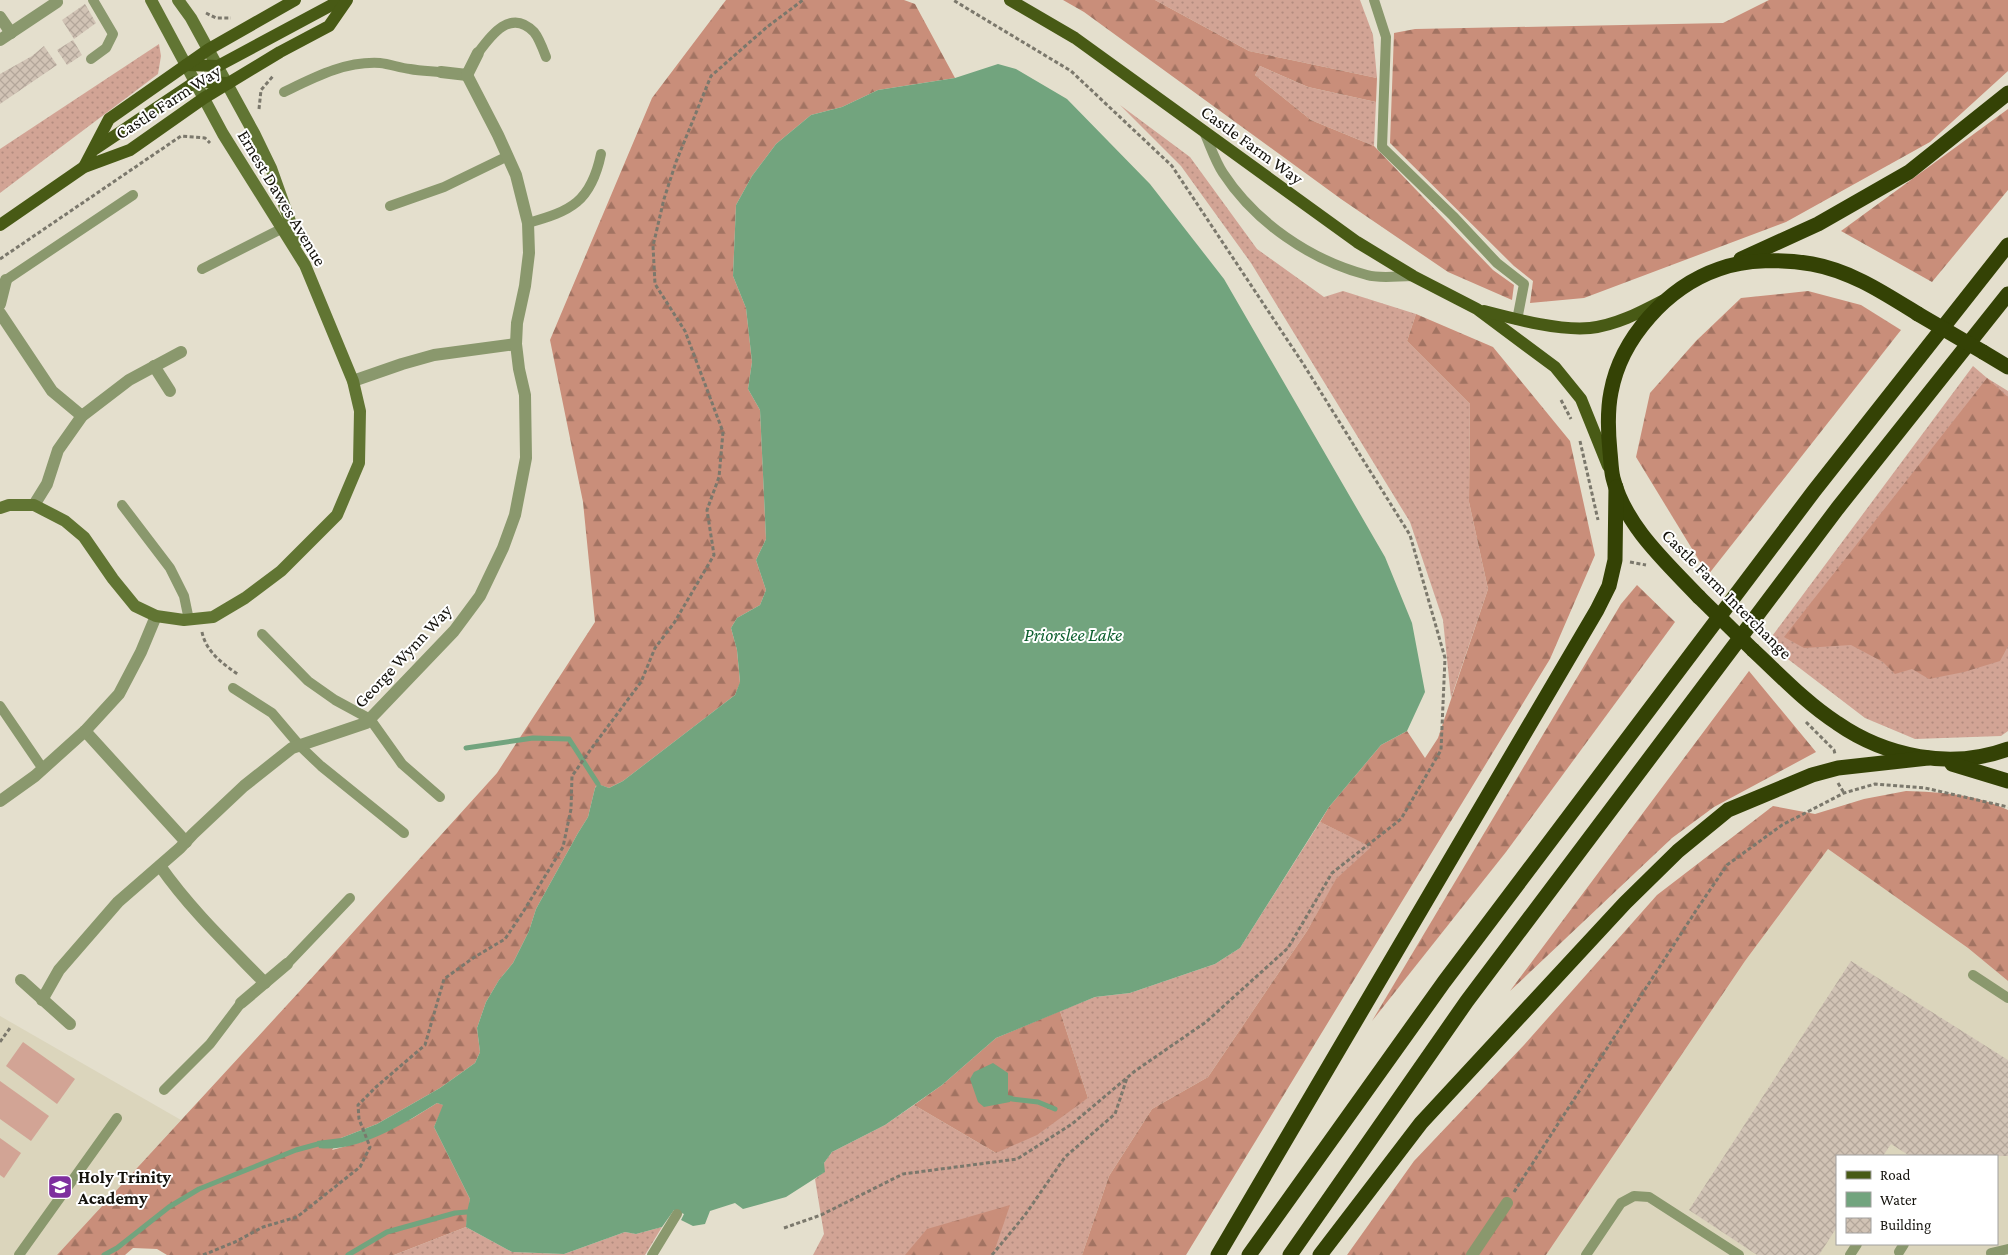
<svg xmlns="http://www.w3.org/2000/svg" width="2008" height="1255" font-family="'Crimson Pro',serif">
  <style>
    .built { fill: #dbd5bc; fill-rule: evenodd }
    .grass { fill: url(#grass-dots) }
    .forest { fill: url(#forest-firs) }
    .pitch { fill: #d2a495 }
    .water { fill: #72a47e }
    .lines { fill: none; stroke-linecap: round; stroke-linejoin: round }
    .stream { stroke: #72a47e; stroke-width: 5 }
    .building { fill: url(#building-cross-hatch) }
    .path { stroke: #7b786c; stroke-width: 3; stroke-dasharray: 4 2.5; stroke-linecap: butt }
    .lane { stroke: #8a986d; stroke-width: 10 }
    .street { stroke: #8a986d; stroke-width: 12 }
    .secondary { stroke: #617533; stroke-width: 12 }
    .primary { stroke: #485a15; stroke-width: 12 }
    .highway { stroke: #344205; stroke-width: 15 }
    .highway-bridge { stroke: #344205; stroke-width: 15 }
    .labels { text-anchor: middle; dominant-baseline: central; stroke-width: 4; stroke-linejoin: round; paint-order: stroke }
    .street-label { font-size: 18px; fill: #14120c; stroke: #fff }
    .poi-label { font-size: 18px; font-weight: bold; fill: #14120c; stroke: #fff; text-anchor: start }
    .water-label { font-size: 19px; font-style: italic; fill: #0e602f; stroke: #fff }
  </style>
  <defs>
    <pattern id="grass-dots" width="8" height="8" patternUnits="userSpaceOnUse" patternTransform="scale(1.25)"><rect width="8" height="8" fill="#d2a495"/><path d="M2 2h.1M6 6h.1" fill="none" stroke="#b38c7f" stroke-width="1.8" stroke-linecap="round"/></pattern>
    <pattern id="forest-firs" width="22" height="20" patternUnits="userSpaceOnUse" patternTransform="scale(1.25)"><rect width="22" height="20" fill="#c98e7a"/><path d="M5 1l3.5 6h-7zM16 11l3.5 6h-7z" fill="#a27362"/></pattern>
    <pattern id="building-cross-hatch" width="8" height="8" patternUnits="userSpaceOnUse" patternTransform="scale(1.25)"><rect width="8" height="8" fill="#d1c3b5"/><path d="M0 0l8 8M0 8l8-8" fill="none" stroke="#b3a69a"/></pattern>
  </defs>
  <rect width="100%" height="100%" fill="#e4dfcd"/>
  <g class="built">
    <path d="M1828 849 1968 948 2008 981V1255H1546L1745 961ZM1837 1156H1997V1244H1837Z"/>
    <path d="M0 1016 181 1120 57 1255H0Z"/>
  </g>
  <g class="grass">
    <path d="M1155 0H1360L1373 35 1377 78 1249 51Z"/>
    <path d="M159 44 161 56 158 74 0 193V149Z"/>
    <path d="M1260 66 1308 87 1376 102 1374 146 1311 120 1255 75Z"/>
    <path d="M1120 105 1190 157 1257 249 1324 297 1343 291 1416 314 1407 341 1470 404 1469 502 1488 589 1451 698 1443 620 1410 522 1251 263 1181 166Z"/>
    <path d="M1973 366 1987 378 2008 391V731L2001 736 1915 739 1865 718 1767 643Z"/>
    <path d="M1320 822 1372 847 1336 880 1307 931 1208 1077 1152 1109 1109 1176 1082 1255H813L824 1234 815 1179 824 1172V1163L832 1152 885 1125 914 1105 996 1153 1088 1098 1060 1011 1095 997 1130 993 1215 964 1240 948Z"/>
    <path d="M466 1227 512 1252 564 1254 625 1232 636 1234 662 1227 645 1255H394Z"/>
  </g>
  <g class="forest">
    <path d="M726 0H904L915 4 955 78 878 90 842 107 811 115 776 144 752 176 736 205 733 276 746 308 752 362 748 389 760 410 766 539 756 560 766 590 760 605 737 618 731 628 737 650 740 683 735 695 623 781 609 788 597 784 595 788 588 817 578 833 536 909 529 931 513 963 499 980 486 1002 477 1028 480 1052 475 1063 440 1088 377 1124 341 1138 332 1150 365 1141 413 1118 437 1103 444 1105 434 1127 470 1199 466 1227 394 1255H167L157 1249 133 1248 125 1255H57L299 992 497 773 595 622 583 502 550 340 652 98Z"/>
    <path d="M1063 0H1155L1249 51 1377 78 1376 102 1308 87 1260 66 1255 75 1311 120 1374 146 1493 270 1514 285 1512 300 1448 272 1341 199 1084 12Z"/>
    <path d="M1769 0H2008V71L1930 142 1786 222 1584 298 1530 303 1533 281 1514 266 1390 143 1394 33 1415 29 1723 23Z"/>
    <path d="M2008 109V190L1932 282 1841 231Z"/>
    <path d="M1808 291 1861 305 1901 330 1708 575 1636 457 1650 393 1696 341 1741 298Z"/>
    <path d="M1416 314 1493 347 1570 441 1595 555 1550 659 1186 1255H1082L1109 1176 1152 1109 1208 1077 1307 931 1336 879 1371 847 1320 822 1329 807 1381 745 1407 731 1425 758 1438 738 1488 589 1469 502 1470 404 1407 341Z"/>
    <path d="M1987 378 2008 397V646L2000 661 1964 672 1929 679 1912 669 1895 674 1883 662 1851 645 1804 648 1784 637Z"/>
    <path d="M1637 585 1675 622 1506 852 1372 1021 1621 604Z"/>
    <path d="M1749 671 1816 752 1714 807 1672 838 1510 991Z"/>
    <path d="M1906 791C1941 792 1976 794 2008 810V981L1968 948 1828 849 1745 961 1546 1255H1347L1414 1161 1524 1045 1657 895 1773 806 1815 814 1864 799Z"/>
    <path d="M1060 1011 1088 1098 1037 1135 996 1153 914 1105 942 1085 996 1038Z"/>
    <path d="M1010 1205 993 1255H905L927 1229Z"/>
  </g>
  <g class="pitch">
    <path d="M23 1042 75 1079 57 1104 6 1066Z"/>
    <path d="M0 1081 49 1116 31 1141 0 1119Z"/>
    <path d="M0 1138 21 1153 4 1178 0 1175Z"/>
  </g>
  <g class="water">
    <path d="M998 64 1016 69 1067 99 1150 184 1224 279 1385 557 1412 623 1425 692 1407 731 1381 745 1329 807 1240 948 1215 964 1130 993 1095 997 996 1038 942 1085 885 1125 832 1152 824 1163 825 1172 786 1197 743 1209 735 1203 710 1211 705 1224 693 1226 681 1220 684 1214 674 1210 662 1227 636 1234 625 1232 564 1254 512 1252 466 1227 467 1212 470 1199 434 1127 443 1105 437 1103C405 1123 358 1153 319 1148L317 1141 341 1138 377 1124 440 1088 475 1063 480 1052 477 1028 486 1002 499 980 513 963 529 931 536 909 578 833 588 817 595 788 598 784 609 788 623 781 735 695 740 682 737 650 731 628 737 618 760 605 766 590 756 560 766 539 760 410 748 389 752 362 746 308 733 276 736 205 752 176 776 144 811 115 842 107 878 90 955 78Z"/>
    <path d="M993 1063 1008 1073V1095L1013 1096 1010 1102 984 1107 978 1102 970 1079 974 1072Z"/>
  </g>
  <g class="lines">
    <g class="stream">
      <path d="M466 748 533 738 569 739 598 784"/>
      <path d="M1012 1099 1038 1102 1055 1109"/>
      <path d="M104 1255 117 1248 169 1207 199 1189 296 1150 318 1144"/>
      <path d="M348 1255 387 1232 455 1213 467 1212"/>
    </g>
  </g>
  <g class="building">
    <path d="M85 4 96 23 74 39 62 20Z"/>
    <path d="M73 40 82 55 67 65 57 50Z"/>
    <path d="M44 46 57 65 0 104V74L32 56Z"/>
    <path d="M1851 961 2008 1060V1156H1910L1891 1144 1883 1156H1837V1227L1819 1255H1757L1689 1210Z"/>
  </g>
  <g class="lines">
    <g class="path">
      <path d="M206 13 216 18H231"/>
      <path d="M259 109 261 90 274 75"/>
      <path d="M0 259 181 136 205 138 210 143"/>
      <path d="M1561 400 1571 419"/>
      <path d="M1580 441 1598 520"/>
      <path d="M1630 562 1646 565"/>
      <path d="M202 632C206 652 223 664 239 675"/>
      <path d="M1806 722 1834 750 1835 754"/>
      <path d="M1838 783 1844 793"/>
      <path d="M0 1042 10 1028"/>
      <path d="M1514 1192 1697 909 1727 865 1782 825 1844 793 1875 784 1925 788 2008 807"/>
      <path d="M784 1228 821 1215 903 1174 1017 1159 1072 1124 1135 1071 1206 1022 1288 948 1332 873 1401 819 1441 750 1445 658 1410 535 1302 362 1172 166 1071 71 953 0"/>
      <path d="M203 1255 235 1242 263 1227 297 1217 360 1167 370 1147 359 1119 358 1105 376 1087 425 1045 444 979 473 958 505 939 523 912 563 847 571 809 572 776 591 749 641 682 655 648 674 623 714 555 707 510 719 477 723 432 685 331 655 284 653 246 664 199 676 162 711 76 767 27 803 0"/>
      <path d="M992 1255 1025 1215 1065 1157 1115 1114 1127 1078"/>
    </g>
    <g class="lane">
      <path d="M1374 0 1386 37 1382 147 1453 216 1497 263 1524 284 1517 320"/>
      <path d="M478 53C491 35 511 8 534 32 539 38 543 49 546 57"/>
      <path d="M91 59 106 48 113 34 93 0"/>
      <path d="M284 92C315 77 345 61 380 63 390 64 400 68 410 69 420 71 431 71 441 72"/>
      <path d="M1204 132C1210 145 1215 161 1223 173 1255 222 1310 260 1367 275 1380 279 1398 276 1412 276"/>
      <path d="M390 206 444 187 508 156"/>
      <path d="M528 223C571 211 591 202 601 154"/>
      <path d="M202 269 283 228"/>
      <path d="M6 280 133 195"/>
      <path d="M122 505 170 568 184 596 189 620"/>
      <path d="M262 634 308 681 335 700 370 719 402 764 440 797"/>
      <path d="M233 688 272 713 300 746 321 766 404 833"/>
      <path d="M0 706 43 769"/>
      <path d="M287 964 350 898"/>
      <path d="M1973 975 2008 998"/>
      <path d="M164 1090 210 1044 241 1003"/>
      <path d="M1899 1252 1904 1244"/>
      <path d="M1991 1253 2008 1249"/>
      <path d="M19 1255 117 1118"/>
      <path d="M652 1255 677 1214"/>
      <path d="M1586 1255 1621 1203 1634 1196 1649 1197 1739 1255"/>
      <path d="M1850 1255 1857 1244"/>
    </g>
    <g class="street">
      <path d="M0 17 11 33"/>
      <path d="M0 40 57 2"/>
      <path d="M441 72 467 75 478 53"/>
      <path d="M0 304 6 280"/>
      <path d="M0 313 52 391 82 416"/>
      <path d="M154 366 170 391"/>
      <path d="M353 381 402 364 434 355 516 344"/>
      <path d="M34 505 47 484 58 450 82 416 129 380 181 352"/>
      <path d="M85 731 186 842"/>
      <path d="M0 801 35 776 85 731 119 694 141 652 156 616"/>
      <path d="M160 866C190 909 228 945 265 983"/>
      <path d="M21 980 70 1024"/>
      <path d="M42 1000 59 970 118 902 180 848 193 834 244 786 292 748 366 723 454 631 480 596 503 548 515 515 526 458 525 395 519 369 516 344 517 323 525 286 529 253 528 223 516 175 498 135 467 75"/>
      <path d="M241 1003 287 964"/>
      <path d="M1472 1255 1507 1203"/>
    </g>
    <g class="secondary">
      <path d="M178 0 191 18 255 135 271 168 297 241"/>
      <path d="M0 508 9 505H34L65 521 84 537 113 579 135 606 156 616 184 620 213 617 245 598 281 571 337 515 359 463 360 411 353 381 305 265 223 134 151 0"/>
    </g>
    <g class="primary">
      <path d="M1010 0 1075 38 1357 242 1413 276 1477 309 1555 367 1581 399 1608 466"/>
      <path d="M186 65 218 66 341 0"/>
      <path d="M95 149 195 82 229 83"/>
      <path d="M84 167 109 119 209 49 295 0"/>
      <path d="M0 225 84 167 130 150 204 98 280 52 329 26 347 0"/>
      <path d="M1484 311C1515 319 1559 331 1590 328 1616 325 1639 313 1662 301"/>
    </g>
    <g class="highway">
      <path d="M1741 259 1818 224 1909 172 2008 93"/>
      <path d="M1983 352 2008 367"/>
      <path d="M1699 597C1667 563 1625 526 1613 478 1611 470 1611 461 1610 452 1608 432 1607 412 1611 392 1621 338 1667 287 1719 269 1746 259 1784 259 1812 264 1851 271 1884 293 1918 314"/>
      <path d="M1753 650C1780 675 1806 703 1837 723 1886 757 1951 770 2008 749"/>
      <path d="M1952 764 2008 781"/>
      <path d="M1218 1255 1597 610 1609 586 1615 560 1616 487"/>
      <path d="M1249 1255 1444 982 1814 491 2008 245"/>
      <path d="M1290 1255 1467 1001 1837 509 2008 294"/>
      <path d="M1320 1255 1421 1123 1625 903 1678 851 1728 810 1812 775 1838 768 1928 758"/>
    </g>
    <g class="highway-bridge">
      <path d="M1918 314 1983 352"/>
      <path d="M1699 597 1753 650"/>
    </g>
  </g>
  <defs>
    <symbol id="school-square" viewBox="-11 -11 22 22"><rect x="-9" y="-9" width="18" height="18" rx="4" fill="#7e2e9e" stroke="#fff"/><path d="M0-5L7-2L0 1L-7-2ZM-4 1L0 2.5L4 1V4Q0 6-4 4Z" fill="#fff"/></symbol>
  </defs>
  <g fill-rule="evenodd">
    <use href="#school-square" x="46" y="1173" width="28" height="28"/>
  </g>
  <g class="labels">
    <g class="street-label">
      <text transform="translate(168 102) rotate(-33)">Castle Farm Way</text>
      <text transform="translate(1252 145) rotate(36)">Castle Farm Way</text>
      <text transform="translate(282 198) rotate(59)">Ernest Dawes Avenue</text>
      <text transform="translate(1727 594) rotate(45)">Castle Farm Interchange</text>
      <text transform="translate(403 656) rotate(-47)">George Wynn Way</text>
    </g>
    <g class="poi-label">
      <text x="78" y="1177">Holy Trinity<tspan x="78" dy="21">Academy</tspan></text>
    </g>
    <g class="water-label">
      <text x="1073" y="634">Priorslee Lake</text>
    </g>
  </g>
  <rect x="1836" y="1155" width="162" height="90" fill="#ffffff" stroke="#a1a09e"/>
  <rect x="1846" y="1171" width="25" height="8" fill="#485a15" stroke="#a1a09e"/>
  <text x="1880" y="1180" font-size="15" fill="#14120c">Road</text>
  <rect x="1846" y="1192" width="25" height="15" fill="#72a47e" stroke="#a1a09e"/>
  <text x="1880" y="1205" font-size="15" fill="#14120c">Water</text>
  <rect x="1846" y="1218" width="25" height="15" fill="url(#building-cross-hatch)" stroke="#a1a09e"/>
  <text x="1880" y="1230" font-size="15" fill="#14120c">Building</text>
</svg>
